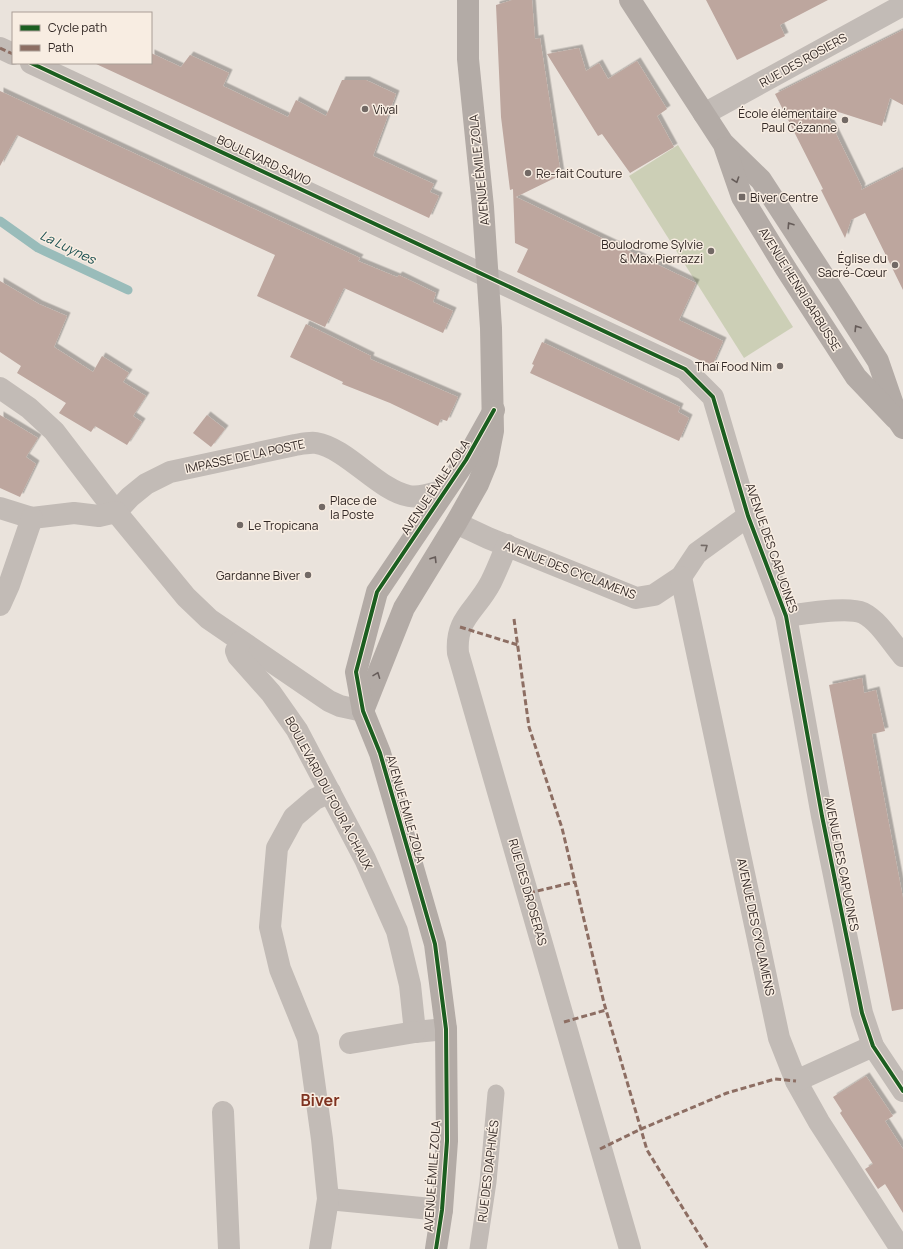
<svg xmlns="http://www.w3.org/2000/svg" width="903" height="1249" font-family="Manrope,sans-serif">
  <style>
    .green { fill: #cccfb6 }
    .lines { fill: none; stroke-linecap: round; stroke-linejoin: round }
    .stream { stroke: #99bcba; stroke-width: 9 }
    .building { fill: #bda69e; filter: url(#shadow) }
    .lane { stroke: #c2bbb6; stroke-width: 17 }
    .street { stroke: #c2bbb6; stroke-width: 22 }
    .secondary { stroke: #b3aba6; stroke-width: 22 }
    .quiet { stroke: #8d6e63; stroke-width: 3; stroke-dasharray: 6 3; stroke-linecap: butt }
    .cycleway-casing { stroke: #f8ede2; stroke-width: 6 }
    .cycleway { stroke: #1b5e20; stroke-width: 4 }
    .oneway { stroke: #665c59 }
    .oneway2 { stroke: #736a66 }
    .poi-dot { fill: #726965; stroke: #f8ede2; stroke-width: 1.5 }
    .labels { text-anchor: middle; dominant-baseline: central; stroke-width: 3; stroke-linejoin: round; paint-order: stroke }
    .street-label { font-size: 12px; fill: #322825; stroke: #f8ede2 }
    .poi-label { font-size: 12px; fill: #322825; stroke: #f8ede2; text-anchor: start }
    .water-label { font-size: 13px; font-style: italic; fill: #1c5152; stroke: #f8ede2 }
    .district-label { font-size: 16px; font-weight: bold; fill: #7e3220; stroke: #f8ede2 }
  </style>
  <defs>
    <filter id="shadow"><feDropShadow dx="3.5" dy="-3.5" stdDeviation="0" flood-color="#0004"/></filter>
  </defs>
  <rect width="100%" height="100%" fill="#eae3dc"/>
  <path class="green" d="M678 145 793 327 744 358 629 176Z"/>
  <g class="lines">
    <path class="stream" d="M0 221 38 248 128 290"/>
  </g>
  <g class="building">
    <path d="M512 0H532L535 39 540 38 561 175 516 197 696 283 679 320 723 341 712 366 517 272 528 249 515 243 513 189 510 190 501 117 496 5Z"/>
    <path d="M706 0H828L780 25 785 36 737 60Z"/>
    <path d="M903 30V105L890 98 882 126 823 107 862 187 861 190 903 169V290L865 213 851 220 845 238 821 190 823 189 775 94Z"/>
    <path d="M579 48 586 71 599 63 608 79 637 61 667 109 657 116 674 147 630 173 602 134 598 136 547 54Z"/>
    <path d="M151 53 181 67 190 55 229 73 223 86 288 117 296 100 326 116 342 80H366L396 94 373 156 434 184 430 192 439 196 429 218 94 63H151Z"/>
    <path d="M0 91 360 258 358 261 397 277 399 275 436 293 433 302 453 311 443 333 344 288 325 327 257 296 275 255 17 135 0 166Z"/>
    <path d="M0 281 39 304 67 316 54 347 93 372 102 356 129 373 123 382 146 396 133 416 142 422 127 445 95 426 91 432 59 413 66 403 17 373 21 366 0 352Z"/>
    <path d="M306 324 371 356 370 359 458 397 447 421 441 419 438 426 390 403 342 384 343 382 290 357Z"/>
    <path d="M542 342 680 407 678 412 689 418 679 441 530 373 534 365 532 364Z"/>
    <path d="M0 415 38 438 26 457 36 464 20 497 0 488Z"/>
    <path d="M207 415 225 429 211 447 193 433Z"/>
    <path d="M862 678 864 693 876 690 885 731 872 734 903 898V1009L892 1011 829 685Z"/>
    <path d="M866 1076 893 1116 885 1121 903 1149V1213L885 1184 878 1189 865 1169 873 1164 840 1113 842 1111 833 1097Z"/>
  </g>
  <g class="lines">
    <path class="lane" d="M478 1249 488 1182 496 1093"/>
    <g class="street">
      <path d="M0 48 13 54"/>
      <path d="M31 63 685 369 713 397 748 516 786 616 822 816 862 1013 873 1046 903 1091"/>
      <path d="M704 114 903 5"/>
      <path d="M0 388 29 408 54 431 116 512 130 497 146 484 170 472 295 445C301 444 310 442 316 443 347 448 379 491 409 496 422 498 433 493 445 490"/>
      <path d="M0 508 32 518 74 513 99 516 116 512 186 597 209 619 329 701 340 706 363 711"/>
      <path d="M456 523 488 538 636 598 654 595 681 577 697 553 748 516"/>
      <path d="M507 545C502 557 497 570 491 582 476 611 455 618 458 653L630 1249"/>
      <path d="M681 577 779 1038 796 1081 819 1122 901 1249"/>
      <path d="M0 605 9 585 32 518"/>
      <path d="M786 616C804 614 847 606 863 613 879 621 891 642 903 656"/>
      <path d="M240 642 236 651 238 656 271 693 297 730 365 859 397 931 410 985 415 1032 446 1029"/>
      <path d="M350 1043 415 1032"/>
      <path d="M796 1081 873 1046"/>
      <path d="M223 1112 229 1249"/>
      <path d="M328 1199 442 1210"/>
      <path d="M320 1249 328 1199 322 1139 308 1038 280 969 270 927 277 848 294 817 315 799 330 792"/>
    </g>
    <g class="secondary">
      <path d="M630 0 723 143 761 180 843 306 878 361 899 422 903 428"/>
      <path d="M725 148 742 197 786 269 856 377 895 418"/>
      <path d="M363 711 404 608 456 523 478 484 487 462 493 431 491 328 483 207 468 59V0"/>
      <path d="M436 1249 442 1210 447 1141 446 1029 435 944 380 753 363 711 356 672 377 592 466 460 494 410"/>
    </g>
    <g class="quiet">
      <path d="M0 48 13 54"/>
      <path d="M514 619 529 727 562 828 604 1003 647 1150 708 1249"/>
      <path d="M460 627 518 645"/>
      <path d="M529 893 575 882"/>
      <path d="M564 1022 606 1010"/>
      <path d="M600 1149 641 1129 727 1093 775 1079 796 1081"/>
    </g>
    <defs>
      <g id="cycleway">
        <path d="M31 63 685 369 713 397 748 516 786 616 822 816 862 1013 873 1046 903 1091"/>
        <path d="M436 1249 442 1210 447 1141 446 1029 435 944 380 753 363 711 356 672 377 592 466 460 494 410"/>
      </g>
    </defs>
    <use href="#cycleway" class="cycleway-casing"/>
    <use href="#cycleway" class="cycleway"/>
  </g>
  <defs><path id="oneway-chevron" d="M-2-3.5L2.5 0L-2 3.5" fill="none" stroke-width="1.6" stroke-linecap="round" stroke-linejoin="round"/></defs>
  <g class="oneway">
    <use href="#oneway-chevron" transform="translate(736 180) rotate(71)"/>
    <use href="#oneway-chevron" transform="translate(790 225) rotate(-123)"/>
    <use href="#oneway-chevron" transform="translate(857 328) rotate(-122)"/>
    <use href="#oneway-chevron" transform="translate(434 559) rotate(-58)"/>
    <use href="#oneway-chevron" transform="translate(377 675) rotate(-69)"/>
  </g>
  <use class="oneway2" href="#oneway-chevron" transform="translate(705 547) rotate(-36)"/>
  <g class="poi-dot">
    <circle cx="365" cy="109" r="4"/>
    <circle cx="845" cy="120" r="4"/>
    <circle cx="528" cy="173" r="4"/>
    <rect x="738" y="193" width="8" height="8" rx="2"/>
    <circle cx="711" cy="251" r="4"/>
    <circle cx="895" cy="265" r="4"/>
    <circle cx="780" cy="366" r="4"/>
    <circle cx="322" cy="507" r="4"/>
    <circle cx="240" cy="525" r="4"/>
    <circle cx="308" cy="575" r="4"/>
  </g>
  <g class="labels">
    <g class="street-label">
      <text transform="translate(803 60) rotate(-29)">RUE DES ROSIERS</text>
      <text transform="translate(264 160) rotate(25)">BOULEVARD SAVIO</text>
      <text transform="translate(479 170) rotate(-96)">AVENUE ÉMILE ZOLA</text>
      <text transform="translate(800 289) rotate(58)">AVENUE HENRI BARBUSSE</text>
      <text transform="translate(245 456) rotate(-12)">IMPASSE DE LA POSTE</text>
      <text transform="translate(435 487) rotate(-56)">AVENUE ÉMILE ZOLA</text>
      <text transform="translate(772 548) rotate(71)">AVENUE DES CAPUCINES</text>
      <text transform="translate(570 570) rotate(21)">AVENUE DES CYCLAMENS</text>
      <text transform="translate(329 793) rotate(62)">BOULEVARD DU FOUR À CHAUX</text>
      <text transform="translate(406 809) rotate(74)">AVENUE ÉMILE ZOLA</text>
      <text transform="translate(842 864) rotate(79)">AVENUE DES CAPUCINES</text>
      <text transform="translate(528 892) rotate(74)">RUE DES DROSERAS</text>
      <text transform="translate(756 927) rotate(78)">AVENUE DES CYCLAMENS</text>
      <text transform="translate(488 1171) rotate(-83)">RUE DES DAPHNÉS</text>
      <text transform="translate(432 1176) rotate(-86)">AVENUE ÉMILE ZOLA</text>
    </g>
    <g class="poi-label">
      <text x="373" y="109">Vival</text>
      <text x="837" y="113" text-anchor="end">École élémentaire<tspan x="837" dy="14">Paul Cézanne</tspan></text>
      <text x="536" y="173">Re-fait Couture</text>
      <text x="750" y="197">Biver Centre</text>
      <text x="703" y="244" text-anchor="end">Boulodrome Sylvie<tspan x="703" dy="14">&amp; Max Pierrazzi</tspan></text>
      <text x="887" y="258" text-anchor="end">Église du<tspan x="887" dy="14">Sacré-Cœur</tspan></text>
      <text x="772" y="366" text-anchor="end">Thaï Food Nim</text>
      <text x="330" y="500">Place de<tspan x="330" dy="14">la Poste</tspan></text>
      <text x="248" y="525">Le Tropicana</text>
      <text x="300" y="575" text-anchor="end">Gardanne Biver</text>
    </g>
    <g class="water-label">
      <text transform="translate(68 247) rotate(26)">La Luynes</text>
    </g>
    <g class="district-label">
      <text x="320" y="1100">Biver</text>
    </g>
  </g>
  <rect x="12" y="12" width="140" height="52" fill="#f8ede2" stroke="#a99e96"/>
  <rect x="20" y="25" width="20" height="6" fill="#1b5e20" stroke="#a99e96"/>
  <text x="48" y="32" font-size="12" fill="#322825">Cycle path</text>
  <rect x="20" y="45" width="20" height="6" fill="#8d6e63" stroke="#a99e96"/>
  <text x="48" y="52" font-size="12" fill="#322825">Path</text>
</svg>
